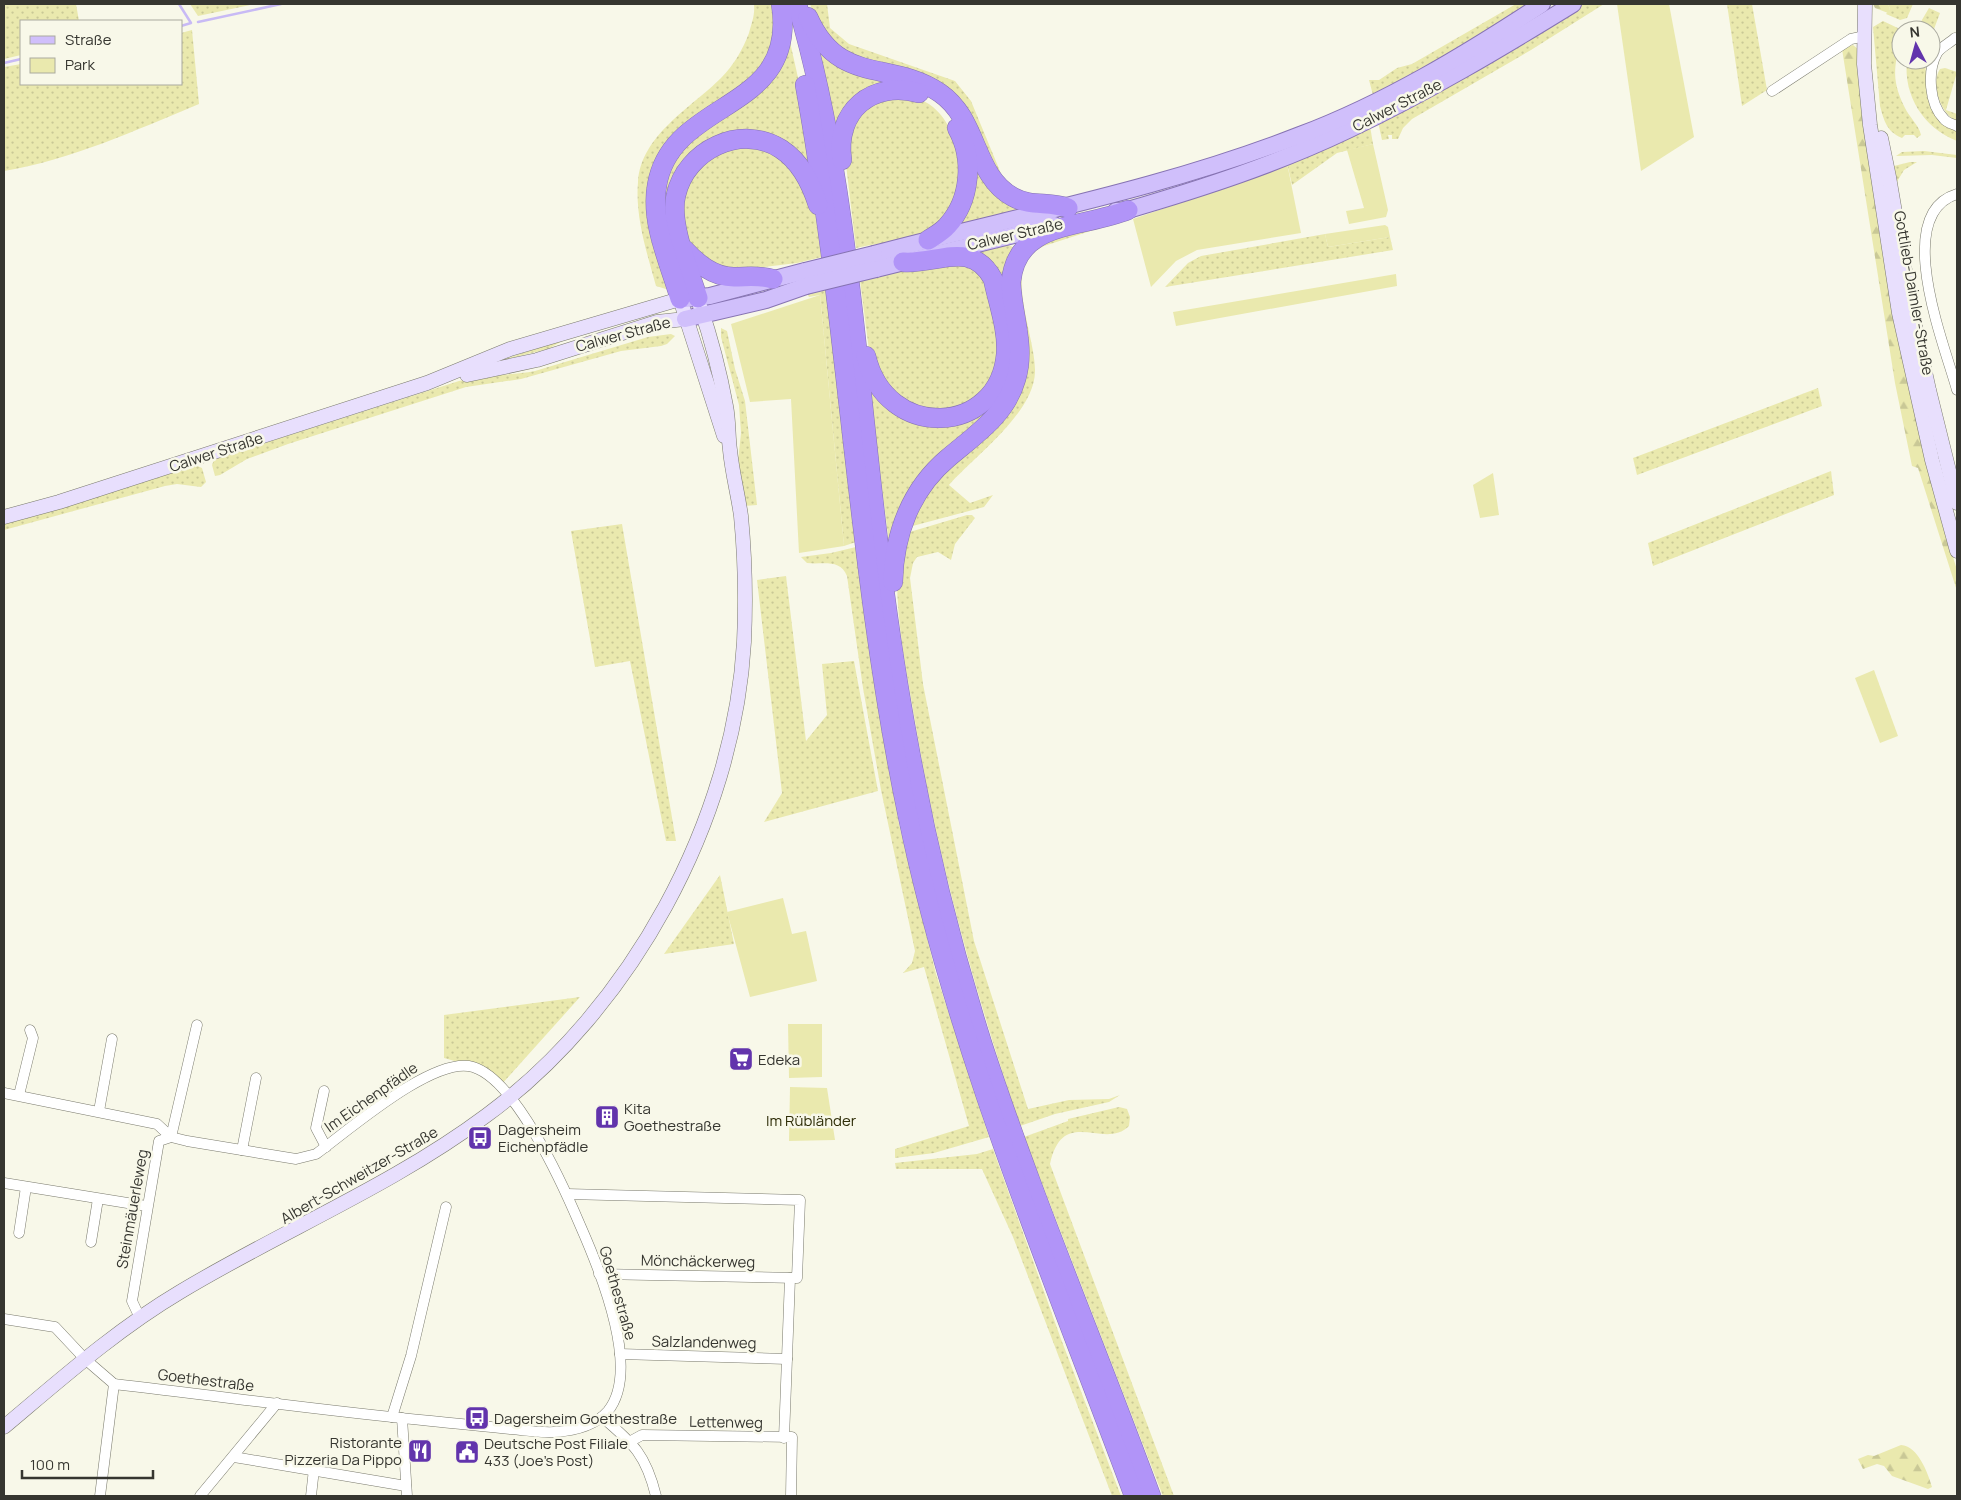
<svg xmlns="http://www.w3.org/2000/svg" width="1961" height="1500" font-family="Manrope,sans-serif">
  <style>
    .grass { fill: url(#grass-dots) }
    .forest { fill: url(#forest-firs) }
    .green { fill: #eae9ae }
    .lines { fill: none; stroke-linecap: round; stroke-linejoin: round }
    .stream { stroke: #c8baf5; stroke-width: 2.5 }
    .street-casing { stroke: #7a7a6d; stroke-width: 11 }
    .secondary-casing { stroke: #7a7a6d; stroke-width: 15 }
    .primary-casing { stroke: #8673b2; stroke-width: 18 }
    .highway-casing { stroke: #8673b2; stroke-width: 20 }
    .street { stroke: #fff; stroke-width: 10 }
    .secondary { stroke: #e8dffd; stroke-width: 14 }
    .primary { stroke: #d0bffb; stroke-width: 16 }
    .highway { stroke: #b194f8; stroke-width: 19 }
    .primary-bridge-casing { stroke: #8673b2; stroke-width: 18; stroke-linecap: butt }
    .primary-bridge { stroke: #d0bffb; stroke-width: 16 }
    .labels { text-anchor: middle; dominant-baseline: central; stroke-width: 5; stroke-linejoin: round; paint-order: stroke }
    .street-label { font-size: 15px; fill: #363630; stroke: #f8f8e9 }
    .poi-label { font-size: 15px; fill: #363630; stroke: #f8f8e9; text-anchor: start }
    .park-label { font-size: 15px; fill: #2e2d07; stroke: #f8f8e9 }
  </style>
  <defs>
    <pattern id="grass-dots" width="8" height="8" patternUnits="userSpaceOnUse" patternTransform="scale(1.25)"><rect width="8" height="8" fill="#eae9ae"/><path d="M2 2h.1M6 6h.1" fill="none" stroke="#c9c896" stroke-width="1.8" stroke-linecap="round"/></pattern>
    <pattern id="forest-firs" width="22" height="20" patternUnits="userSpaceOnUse" patternTransform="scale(1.25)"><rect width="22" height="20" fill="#eae9ae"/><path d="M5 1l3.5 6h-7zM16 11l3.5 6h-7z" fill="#c9c896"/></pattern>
  </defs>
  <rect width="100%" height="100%" fill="#f8f8e9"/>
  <g class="grass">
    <path d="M4 4H76L79 21H21V55L4 59Z"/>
    <path d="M190 4H255L198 16Z"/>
    <path d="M754 4H777L778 19 764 69 665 145 656 158 649 188 667 283 666 289 656 286C647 253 635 217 638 182 641 135 691 108 721 78 734 65 743 49 749 33 752 22 755 15 754 4Z"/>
    <path d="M810 4H827L830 28 849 44 955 81 971 101 1002 176 999 179 968 114 857 61 819 27Z"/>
    <path d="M1516 4H1533L1444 57 1373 95 1369 80H1379L1397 68 1412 64Z"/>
    <path d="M1581 4H1604L1531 50 1412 119 1403 128 1398 139H1392V135H1388L1389 139 1382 140 1378 122Z"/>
    <path d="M1727 4H1752L1767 90 1742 106Z"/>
    <path d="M1888 4H1913L1907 18 1900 20 1886 14 1890 9Z"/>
    <path d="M1929 8 1940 13 1931 37V30H1916Z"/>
    <path d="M1883 21 1902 30C1896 64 1889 76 1905 108 1909 117 1919 125 1921 135L1917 138 1914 135H1905L1902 138C1887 132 1884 121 1880 106L1873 27Z"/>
    <path d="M192 30 199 104C136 130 71 160 4 171V67L21 64V84H181V33Z"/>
    <path d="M788 33 803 100 816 178 802 164 728 135 665 206 666 183 682 143 744 99Z"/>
    <path d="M817 43 944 101 977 159 1030 207 959 227 972 155 943 103 902 86 836 126Z"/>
    <path d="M1907 60H1925C1928 91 1923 118 1957 131V141C1924 128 1903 96 1907 60Z"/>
    <path d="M1945 68 1957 72 1946 110 1957 114V121C1941 115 1930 84 1940 69Z"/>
    <path d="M886 97C902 97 919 95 933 107 965 134 971 199 936 226 914 242 881 242 856 248L844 148 863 106Z"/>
    <path d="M1370 126 1373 144 1337 153 1292 185 1287 163Z"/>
    <path d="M740 143 783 156 811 199 816 217 822 257 797 263 724 272 687 242 680 208 694 165Z"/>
    <path d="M1924 151 1957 155V158L1932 155 1896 156 1902 152Z"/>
    <path d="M1910 162H1917L1904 170 1895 185 1890 167Z"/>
    <path d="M1233 185 1044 246C1038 249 1030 253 1027 260 1011 286 1036 341 1035 372 1034 413 975 456 949 485L970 503 993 495 984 507 905 528 920 497 986 431 1015 276 1040 239Z"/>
    <path d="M1325 234 1328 247 1390 237 1393 250 1165 287 1188 263 1201 256Z"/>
    <path d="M1006 244 1017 249C1007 267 1005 283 1008 304L1006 305C1026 390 1002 408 940 459L938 458 911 491 889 543 869 384 872 383C878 392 887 402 892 409 897 414 907 417 913 419 955 434 1003 404 1011 360 1014 343 1009 324 1005 307 997 273 1000 267 968 253Z"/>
    <path d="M952 260 984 273 1000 335 993 383 956 411 900 404 870 358 860 280Z"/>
    <path d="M826 288 856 542 844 546 820 295 809 297 807 293Z"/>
    <path d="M721 328 727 331 735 369 745 401 757 505 744 506 738 461 741 433 739 405 721 337Z"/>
    <path d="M671 334 675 336 667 344 661 346 621 351 521 379 466 387 288 444 247 459 220 475 215 476 212 465 214 460 224 456 459 381C484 374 509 376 535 371L648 337Z"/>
    <path d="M568 338 548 349 499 361Z"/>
    <path d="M1818 388 1822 406 1637 475 1633 458Z"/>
    <path d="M195 465 202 468 206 482 201 487 177 484 165 486 4 530V523Z"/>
    <path d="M1831 471 1834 495 1653 566 1648 543Z"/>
    <path d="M967 515H972L975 518 955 544 951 560 938 552 917 557 913 563 910 578 923 684 974 941 1028 1109 1069 1100 1109 1099 1120 1095 1109 1102 1055 1114 1020 1126C975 991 938 861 915 721 907 674 897 626 897 578 897 564 901 548 903 534Z"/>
    <path d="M622 524 676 841H666L630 661 595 667 571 531Z"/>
    <path d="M856 547 876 696 899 824 936 974 989 1137 934 1153 895 1158V1149L969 1126 924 967 903 973 912 963 915 951 881 790 863 688 847 576C840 558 822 565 807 563L801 557 831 553Z"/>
    <path d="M786 576 806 741 827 715 822 664 854 661 878 791 764 822 782 793 757 580Z"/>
    <path d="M720 875 734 944 664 954Z"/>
    <path d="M580 997 501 1085 476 1067 444 1058V1015Z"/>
    <path d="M1119 1107 1127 1109 1130 1117 1129 1126C1104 1151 1063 1105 1050 1164L1174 1496H1163L1024 1137 1068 1121V1119Z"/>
    <path d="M993 1149 1061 1339 1121 1496H1112L1013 1237 982 1169H896L895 1163 977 1154Z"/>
  </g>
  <g class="forest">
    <path d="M1873 4H1888L1890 9 1888 13 1875 8Z"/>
    <path d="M1853 45 1858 49 1943 525 1957 570V591L1918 468 1912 466 1895 383 1842 49Z"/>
    <path d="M1901 1445C1918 1446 1928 1473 1932 1487L1928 1489 1892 1476 1884 1466 1877 1464 1863 1469 1858 1459 1868 1455 1874 1456Z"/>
  </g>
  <g class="green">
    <path d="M1617 4H1669L1694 137 1641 171Z"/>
    <path d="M1373 144 1388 210 1386 217 1349 224 1346 211 1364 208 1347 150Z"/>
    <path d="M1287 163 1301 233 1197 250 1176 261 1151 287 1133 219 1232 185Z"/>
    <path d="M1385 225 1388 227 1390 237 1328 247 1325 234Z"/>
    <path d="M1396 274 1397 286 1176 326 1173 312Z"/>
    <path d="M820 295 844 546 799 553 791 399 750 402 731 324Z"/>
    <path d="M1493 473 1499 515 1480 518 1473 485Z"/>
    <path d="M1874 670 1898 736 1880 743 1855 678Z"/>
    <path d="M783 898 792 934 806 931 817 981 750 997 727 912Z"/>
    <path d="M788 1024H822V1077L789 1078Z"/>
    <path d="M790 1087 827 1088 835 1140 789 1141Z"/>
  </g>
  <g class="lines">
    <g class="stream">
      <path d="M179 4 191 23 181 26"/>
      <path d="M198 22 281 4"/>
      <path d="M4 63 21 59"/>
    </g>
    <defs>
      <g id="street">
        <path d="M1955 38C1950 43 1941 47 1937 53 1927 71 1929 104 1944 119 1947 123 1953 124 1957 126"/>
        <path d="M1772 91 1851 39 1865 36"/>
        <path d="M1957 194C1891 214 1945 346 1957 390"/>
        <path d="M324 1091 316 1128 326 1147"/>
        <path d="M4 1093 157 1124 171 1137 187 1141 296 1159 316 1154C348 1131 434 1055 473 1067 516 1080 563 1185 580 1225 599 1268 642 1369 608 1411 595 1426 573 1431 554 1432 540 1433 525 1430 511 1429 484 1426 458 1424 431 1421 325 1411 219 1396 114 1384L85 1359 55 1327 4 1319"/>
        <path d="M19 1095 33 1038 30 1030"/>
        <path d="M99 1111 112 1039"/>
        <path d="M242 1150 256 1078"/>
        <path d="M4 1183 146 1206"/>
        <path d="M567 1194 800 1200 797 1278 599 1274"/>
        <path d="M19 1233 26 1187"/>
        <path d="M91 1242 98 1199"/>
        <path d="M140 1318 132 1301 159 1141 171 1137 197 1025"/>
        <path d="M620 1354 787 1359"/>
        <path d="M392 1417 411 1356 446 1207"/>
        <path d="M602 1417C634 1444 646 1455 656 1496"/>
        <path d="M402 1418 407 1496"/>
        <path d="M784 1438 790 1278"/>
        <path d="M631 1441 642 1435 792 1437 791 1496"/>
        <path d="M234 1457 406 1486"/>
        <path d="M100 1496 114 1384"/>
        <path d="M200 1496 277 1403"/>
        <path d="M311 1496 314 1469"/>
      </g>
      <g id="secondary">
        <path d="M1865 4 1864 64 1870 125 1899 313 1932 460 1957 551"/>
        <path d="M1881 138 1889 177 1912 312 1929 390 1957 503"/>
        <path d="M467 375 537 360 657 322 685 319"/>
        <path d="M4 517 59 502 427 383 510 349 680 299 724 436"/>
        <path d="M4 1427C60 1380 116 1330 180 1292 281 1231 392 1186 487 1115 631 1009 734 821 744 642 746 600 745 558 741 516 738 494 732 472 730 450 728 436 729 421 726 406 720 373 711 338 700 306"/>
      </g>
      <g id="primary">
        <path d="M1116 211 1128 210C1203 188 1277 164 1348 130 1426 93 1500 49 1573 4"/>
        <path d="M874 254C1017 216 1162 189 1300 135 1385 103 1466 54 1542 4"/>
        <path d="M876 269 1054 225"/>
        <path d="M685 299 710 296 805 271"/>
        <path d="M685 319 766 300 806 286"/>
      </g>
      <g id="highway">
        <path d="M797 4C833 126 847 251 860 377 873 500 886 624 909 746 927 847 952 948 983 1046 1033 1199 1096 1346 1151 1496"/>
        <path d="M808 17C839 87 890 59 940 93 979 120 973 175 1013 197 1031 207 1049 201 1068 208"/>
        <path d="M805 85C849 328 857 575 908 817 957 1052 1051 1272 1134 1496"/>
        <path d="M842 160C835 111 872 80 919 93"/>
        <path d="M928 240C934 236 942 232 947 226 971 200 974 158 957 128"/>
        <path d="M684 249C697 263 713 277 734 277 748 277 759 275 773 279"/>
        <path d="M698 298C689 270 669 223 676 195 686 150 741 123 781 149 801 162 811 183 818 205"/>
        <path d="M680 299C670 264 650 223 657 185 672 97 799 114 781 4"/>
        <path d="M866 356C886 442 999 436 1006 354 1008 330 998 303 993 279 971 239 937 265 903 262"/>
        <path d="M893 582C894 534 911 489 948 458 975 435 1006 415 1016 379 1026 346 1012 315 1011 282 1017 220 1082 229 1128 210"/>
      </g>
    </defs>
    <use href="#street" class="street-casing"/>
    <use href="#secondary" class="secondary-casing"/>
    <use href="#primary" class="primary-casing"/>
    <use href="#highway" class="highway-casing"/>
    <use href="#street" class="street"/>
    <use href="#secondary" class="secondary"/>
    <use href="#primary" class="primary"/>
    <use href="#highway" class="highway"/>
    <defs>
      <g id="primary-bridge">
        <path d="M805 271 874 254"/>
        <path d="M806 286 876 269"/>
      </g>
    </defs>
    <use href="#primary-bridge" class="primary-bridge-casing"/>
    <use href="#primary-bridge" class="primary-bridge"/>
  </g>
  <defs>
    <symbol id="supermarket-square" viewBox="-11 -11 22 22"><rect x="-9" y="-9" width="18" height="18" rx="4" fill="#6234ac" stroke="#f8f8e9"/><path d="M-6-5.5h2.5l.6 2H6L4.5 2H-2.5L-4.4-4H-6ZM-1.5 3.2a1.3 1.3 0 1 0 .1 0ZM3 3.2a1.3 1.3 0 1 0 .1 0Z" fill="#fff"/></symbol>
    <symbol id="building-square" viewBox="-11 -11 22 22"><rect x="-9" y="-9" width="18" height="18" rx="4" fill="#6234ac" stroke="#f8f8e9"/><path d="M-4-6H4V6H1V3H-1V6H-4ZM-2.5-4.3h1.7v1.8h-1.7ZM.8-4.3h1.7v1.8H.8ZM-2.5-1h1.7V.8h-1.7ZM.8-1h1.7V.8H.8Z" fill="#fff"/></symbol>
    <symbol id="bus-square" viewBox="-11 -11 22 22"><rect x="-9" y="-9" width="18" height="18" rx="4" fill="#6234ac" stroke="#f8f8e9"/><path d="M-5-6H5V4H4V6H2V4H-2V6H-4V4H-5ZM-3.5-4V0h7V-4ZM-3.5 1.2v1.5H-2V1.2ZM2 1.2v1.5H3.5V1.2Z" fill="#fff"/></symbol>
    <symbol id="restaurant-square" viewBox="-11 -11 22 22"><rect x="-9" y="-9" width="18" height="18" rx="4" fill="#6234ac" stroke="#f8f8e9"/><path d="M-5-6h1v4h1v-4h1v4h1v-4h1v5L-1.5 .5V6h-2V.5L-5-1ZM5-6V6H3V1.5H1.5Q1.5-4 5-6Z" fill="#fff"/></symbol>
    <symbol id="civic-square" viewBox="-11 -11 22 22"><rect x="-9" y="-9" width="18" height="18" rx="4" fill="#6234ac" stroke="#f8f8e9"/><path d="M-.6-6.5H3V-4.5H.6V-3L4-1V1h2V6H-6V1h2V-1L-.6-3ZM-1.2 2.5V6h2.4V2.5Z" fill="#fff"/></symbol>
  </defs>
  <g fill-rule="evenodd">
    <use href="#supermarket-square" x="727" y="1045" width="28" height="28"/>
    <use href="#building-square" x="593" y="1103" width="28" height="28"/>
    <use href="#bus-square" x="466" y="1124" width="28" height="28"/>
    <use href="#bus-square" x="463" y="1404" width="28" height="28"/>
    <use href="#restaurant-square" x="406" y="1437" width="28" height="28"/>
    <use href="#civic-square" x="453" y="1438" width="28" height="28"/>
  </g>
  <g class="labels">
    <g class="street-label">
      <text transform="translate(1397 105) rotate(-27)">Calwer Straße</text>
      <text transform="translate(1015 234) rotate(-13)">Calwer Straße</text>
      <text transform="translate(1914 293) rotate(80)">Gottlieb-Daimler-Straße</text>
      <text transform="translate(623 334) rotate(-15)">Calwer Straße</text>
      <text transform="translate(216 452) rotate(-18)">Calwer Straße</text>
      <text transform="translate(371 1097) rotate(-35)">Im Eichenpfädle</text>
      <text transform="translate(359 1175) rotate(-30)">Albert-Schweitzer-Straße</text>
      <text transform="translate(132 1209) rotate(-80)">Steinmäuerleweg</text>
      <text transform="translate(698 1261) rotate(1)">Mönchäckerweg</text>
      <text transform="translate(618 1293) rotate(74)">Goethestraße</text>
      <text transform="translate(704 1342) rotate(1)">Salzlandenweg</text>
      <text transform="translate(206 1380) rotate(7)">Goethestraße</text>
      <text transform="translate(726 1422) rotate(1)">Lettenweg</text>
    </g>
    <g class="poi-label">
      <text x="758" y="1059">Edeka</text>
      <text x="624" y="1108">Kita<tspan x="624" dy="17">Goethestraße</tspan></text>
      <text x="498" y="1129">Dagersheim<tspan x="498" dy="17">Eichenpfädle</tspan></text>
      <text x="494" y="1418">Dagersheim Goethestraße</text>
      <text x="402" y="1442" text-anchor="end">Ristorante<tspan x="402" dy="17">Pizzeria Da Pippo</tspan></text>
      <text x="484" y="1443">Deutsche Post Filiale<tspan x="484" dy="17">433 (Joe's Post)</tspan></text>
    </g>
    <g class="park-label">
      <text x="811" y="1120">Im Rübländer</text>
    </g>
  </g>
  <rect width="1961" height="1500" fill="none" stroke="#363630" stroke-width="10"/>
  <rect x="20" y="20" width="162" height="65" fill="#f8f8e9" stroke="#aaaa9f"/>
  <rect x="30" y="36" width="25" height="8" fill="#d0bffb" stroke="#aaaa9f"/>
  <text x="65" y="45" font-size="15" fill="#363630">Straße</text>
  <rect x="30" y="58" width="25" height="15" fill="#eae9ae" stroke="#aaaa9f"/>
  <text x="65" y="70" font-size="15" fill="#363630">Park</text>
  <g transform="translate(1916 45) rotate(354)"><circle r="24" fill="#f8f8e9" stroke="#aaaa9f"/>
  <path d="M0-4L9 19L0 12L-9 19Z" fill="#6234ac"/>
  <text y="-8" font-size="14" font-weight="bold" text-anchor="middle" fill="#363630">N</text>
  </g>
  <path d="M22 1470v8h131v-8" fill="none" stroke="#363630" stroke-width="2.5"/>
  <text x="30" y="1470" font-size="15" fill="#363630" stroke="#f8f8e9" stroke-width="4" paint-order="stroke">100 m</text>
</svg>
